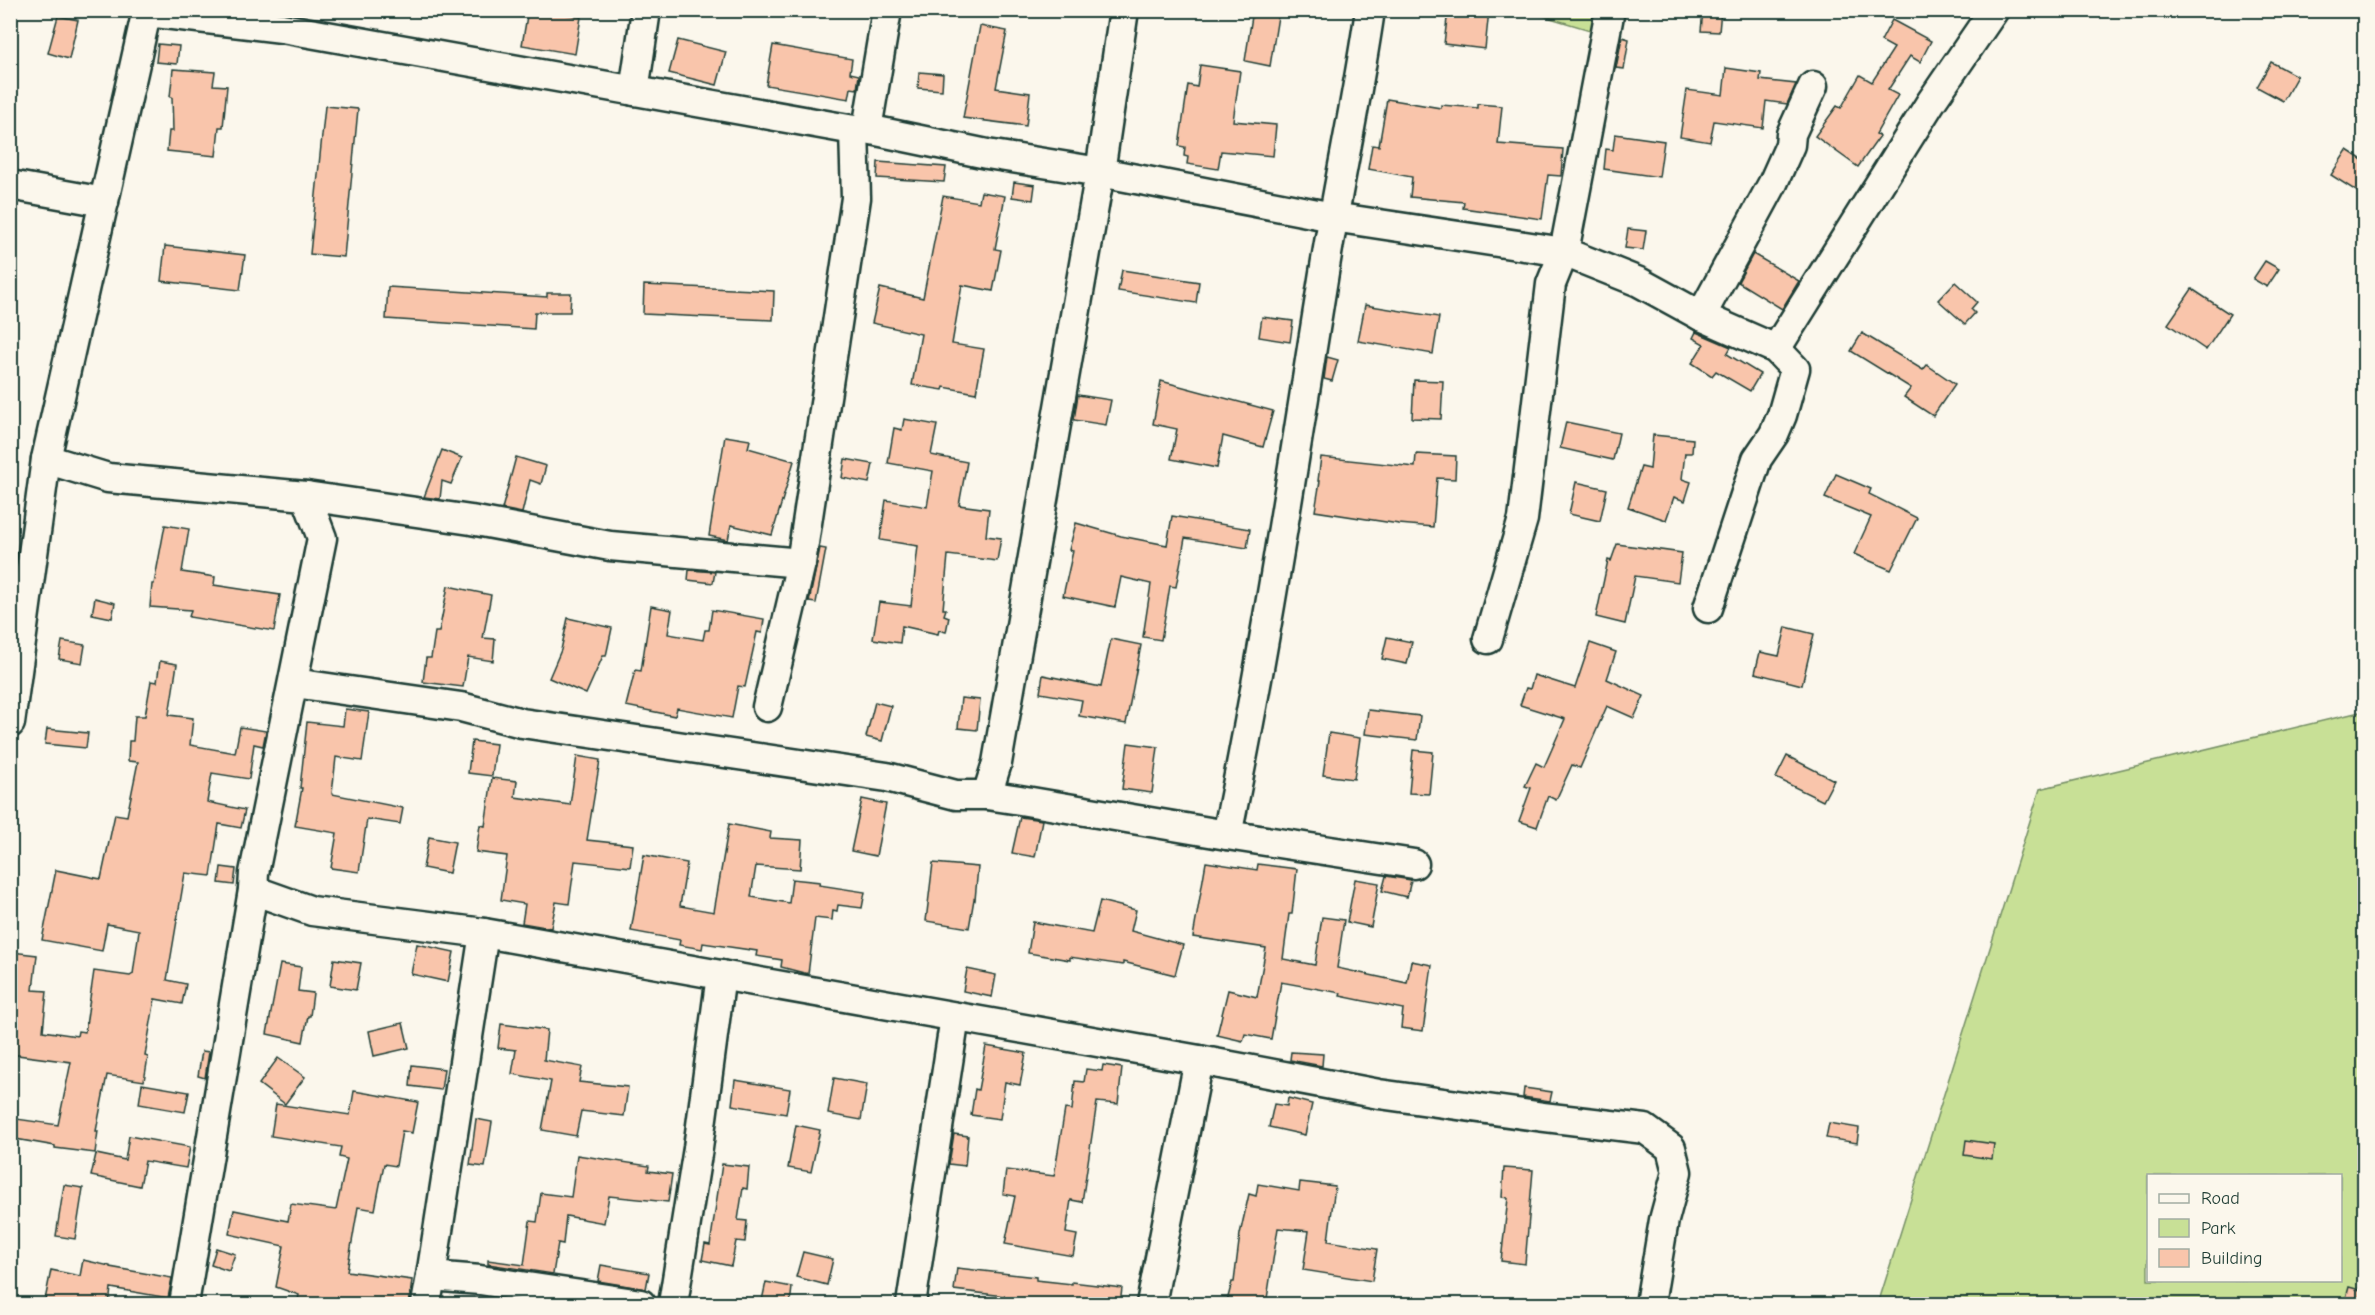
<svg xmlns="http://www.w3.org/2000/svg" width="2375" height="1315" font-family="'Comic Neue',sans-serif">
  <style>
    .green { fill: #c8e096; stroke: #748e65; stroke-width: 1.5; fill-rule: evenodd }
    .building { fill: #f9c5ab; stroke: #1f3d34; stroke-width: 1.5 }
    .lines { fill: none; stroke-linecap: round; stroke-linejoin: round }
    .minor-casing { stroke: #1f3d34; stroke-width: 33 }
    .minor { stroke: #fbf7ec; stroke-width: 28 }
  </style>
  <rect width="100%" height="100%" fill="#fbf7ec"/>
  <filter id="ink" filterUnits="userSpaceOnUse"><feTurbulence type="fractalNoise" baseFrequency=".0167" numOctaves="2"/><feDisplacementMap in="SourceGraphic" scale="12" xChannelSelector="R" yChannelSelector="G"/><feConvolveMatrix kernelMatrix="1 2 1 2 8 2 1 2 1" color-interpolation-filters="sRGB"/></filter>
  <g filter="url(#ink)">
    <g class="green">
      <path d="M1527 11H1611L1593 31Z"/>
      <path d="M2364 711V1304H1878L2040 789ZM2148 1176H2340V1280H2148Z"/>
    </g>
    <g class="building">
      <path d="M528 10H542L581 17 575 54 522 45Z"/>
      <path d="M1253 10H1279L1270 66 1245 61Z"/>
      <path d="M1448 10H1489L1485 49 1444 44Z"/>
      <path d="M1703 10H1721L1719 32 1701 31Z"/>
      <path d="M58 16 78 20 69 59 48 53Z"/>
      <path d="M1892 20 1931 41 1920 62 1910 56 1888 90 1898 95 1876 134 1880 136 1858 167 1815 136 1837 106 1841 108 1860 75 1872 82 1894 48 1881 41Z"/>
      <path d="M980 26 1007 31 996 88 1030 93 1026 126 963 118Z"/>
      <path d="M1622 37 1629 39 1624 69 1616 68Z"/>
      <path d="M678 40 726 52 717 85 669 73Z"/>
      <path d="M158 44 179 46 177 64 156 62Z"/>
      <path d="M773 45 852 59 850 73 859 75 857 89 851 88 849 99 766 85Z"/>
      <path d="M2271 62 2297 76 2283 101 2257 87Z"/>
      <path d="M1200 65 1240 71 1233 121 1276 125 1273 156 1221 151 1218 169 1187 164 1188 157 1184 156 1185 147 1179 146 1188 85 1197 87Z"/>
      <path d="M1726 68 1761 73 1760 80 1796 84 1787 104 1766 101 1763 128 1714 121 1710 142 1680 137 1687 90 1723 95Z"/>
      <path d="M173 69 215 72 213 85 227 86 223 127H219L216 156 167 151 169 131H173L172 97H170Z"/>
      <path d="M919 72 943 74 942 90 918 88Z"/>
      <path d="M1387 99 1441 108V105L1478 108V104L1502 106 1498 144 1563 149 1561 176 1548 175 1542 219 1463 208 1464 202 1410 197 1412 177 1368 169 1372 145 1379 146Z"/>
      <path d="M325 106 358 109 344 257 310 254Z"/>
      <path d="M1615 134 1664 141 1659 177 1604 169 1606 149 1613 150Z"/>
      <path d="M2347 150 2364 161V196L2331 175Z"/>
      <path d="M878 162 946 167 944 182 877 178Z"/>
      <path d="M1014 182 1035 185 1033 200 1012 197Z"/>
      <path d="M981 192 1005 196 995 249 1001 250 993 291 962 285 952 344 984 349 976 393 944 387 943 390 912 385 921 334 872 323 880 288 923 298 943 196 979 202Z"/>
      <path d="M1628 229 1646 231 1643 250 1625 248Z"/>
      <path d="M165 246 245 255 240 290 161 281Z"/>
      <path d="M1753 254 1799 281 1782 309 1738 282Z"/>
      <path d="M2265 261 2279 269 2267 287 2253 279Z"/>
      <path d="M1122 270 1199 282 1196 303 1118 291Z"/>
      <path d="M1955 282 1977 302 1971 309 1975 313 1965 324 1938 300Z"/>
      <path d="M644 285 774 291 773 320 643 314Z"/>
      <path d="M388 287 547 297V293H571L570 312H535L534 329 386 319Z"/>
      <path d="M2192 289 2230 314 2206 350 2168 324Z"/>
      <path d="M1365 305 1439 317 1433 354 1358 341Z"/>
      <path d="M1262 317 1293 321 1290 342 1259 337Z"/>
      <path d="M1696 332 1731 347 1727 354 1760 374 1750 391 1716 371 1712 376 1692 363 1704 344 1693 338Z"/>
      <path d="M1862 333 1923 370 1927 365 1955 384 1933 416 1904 397 1911 388 1851 351Z"/>
      <path d="M1327 357 1338 360 1332 381 1324 379Z"/>
      <path d="M1414 380 1443 381 1441 419 1412 418Z"/>
      <path d="M1161 381 1273 411 1263 447 1223 436 1217 468 1171 459 1177 429 1153 424Z"/>
      <path d="M1078 395 1111 400 1106 425 1074 420Z"/>
      <path d="M904 419 937 425 931 455 967 462 959 505 989 509 986 536 1001 538 997 561 948 555 943 609H946L944 615 949 617 946 632 939 630 938 634 902 626 900 643 873 639 879 602 911 606 918 546 880 540 886 500 927 507 933 471 888 463 894 428 902 430Z"/>
      <path d="M1566 422 1619 433 1613 460 1560 448Z"/>
      <path d="M1653 435 1693 439 1692 453H1685L1682 479 1691 482 1685 501 1674 497 1666 520 1628 507 1641 467 1650 469Z"/>
      <path d="M725 436 750 440 748 448 794 461 772 535 731 525 728 540 709 536Z"/>
      <path d="M442 450 462 458 451 484 442 481 440 499 424 497Z"/>
      <path d="M1416 454 1456 456 1455 479 1437 478 1433 527 1399 524 1315 511 1320 481H1318L1321 457 1415 467Z"/>
      <path d="M516 457 546 466 541 484 530 480 522 513 502 509Z"/>
      <path d="M845 459 873 464 869 483 842 478Z"/>
      <path d="M1836 474 1871 489 1869 494 1917 518 1891 570 1854 554 1871 517 1825 498Z"/>
      <path d="M1576 482 1607 489 1600 521 1569 514Z"/>
      <path d="M1172 516 1250 529 1247 548 1185 538 1176 587 1170 586 1161 640 1143 637 1151 584 1121 577 1115 607 1063 596 1073 551 1069 550 1076 523 1121 536 1167 545Z"/>
      <path d="M165 525 189 529 182 572 215 577 214 585 280 595 274 631 189 617 191 610 150 607 152 584H154Z"/>
      <path d="M1617 544 1682 553 1678 582 1635 576 1625 624 1596 617 1608 560 1611 561Z"/>
      <path d="M820 548 826 549 816 603 809 602Z"/>
      <path d="M689 570 715 572 713 583 688 580Z"/>
      <path d="M448 586 491 595 483 638 495 639 493 661 468 657 463 687 423 682 426 658H431L435 632H439Z"/>
      <path d="M95 598 115 603 112 618 92 614Z"/>
      <path d="M651 606 672 610 668 634 703 640 705 630H709L712 610 764 619 762 633 757 632 745 687 738 686 732 718 677 708 675 716 626 706 635 670 641 671Z"/>
      <path d="M568 618 612 628 606 656H603L586 694 549 678 561 650Z"/>
      <path d="M1786 627 1814 634 1802 685 1755 673 1760 652 1779 656Z"/>
      <path d="M1387 637 1412 642 1407 664 1382 659Z"/>
      <path d="M1111 639 1141 645 1126 724 1079 716 1082 700 1040 693 1043 675 1101 687Z"/>
      <path d="M62 641 85 645 82 663 59 659Z"/>
      <path d="M1590 643 1616 652 1607 679 1644 696 1634 718 1607 706 1580 768 1572 765 1556 800 1548 796 1537 827 1519 821 1531 788 1525 786 1536 763 1544 767 1565 719 1520 705 1526 688 1530 689 1534 675 1575 688Z"/>
      <path d="M160 661 177 664 169 715 193 718 190 745 235 753 240 727 266 731 263 746 254 744 249 779 212 773 207 802 245 810 241 828 219 824 211 876 185 873 167 980 186 984 182 1004 155 999 145 1056 148 1057 144 1081 107 1075 96 1131H98L95 1153 55 1148V1146L10 1138V1118L58 1125 71 1062 10 1054 12 952 37 955 33 990 47 991 43 1031 77 1036 78 1031 85 1032 94 971 130 976 133 974 139 930 107 924 102 951 42 940 56 870 101 879 115 814 127 816 138 762 128 761 129 741H133L135 716H145L151 681 157 682Z"/>
      <path d="M961 698 980 700 977 730 958 728Z"/>
      <path d="M875 702 891 706 882 741 866 737Z"/>
      <path d="M345 709 369 712 362 761 336 757 332 794 403 808 400 824 367 819 359 872 331 868 337 833 295 826 302 788H300L307 722 343 726Z"/>
      <path d="M1368 710 1420 716 1417 740 1365 734Z"/>
      <path d="M47 729 88 733 86 748 45 744Z"/>
      <path d="M1329 733 1360 738 1354 779 1323 775Z"/>
      <path d="M472 741 496 744 492 776 468 773Z"/>
      <path d="M1128 743 1158 747 1152 793 1122 789Z"/>
      <path d="M1413 750 1433 752 1429 794 1409 793Z"/>
      <path d="M577 756 600 760 587 840 633 845 630 867 575 861 569 904 556 902 551 928 522 923 525 904 501 900 507 856 476 852 480 825 485 826 492 778 517 781 515 797 570 805Z"/>
      <path d="M1787 756 1834 780 1823 801 1776 778Z"/>
      <path d="M862 799 886 804 876 856 851 851Z"/>
      <path d="M1020 817 1042 820 1035 857 1012 853Z"/>
      <path d="M729 824 771 832 770 838 802 840 800 869 756 866 751 897 789 903 792 879 820 882 819 885 865 892 862 908 838 905 837 911 833 910 832 920 815 918 808 974 781 967 782 960 756 956 757 951 703 943 702 949 679 945 680 940 631 931 644 855 687 863 680 906 714 912Z"/>
      <path d="M429 837 455 842 449 873 423 868Z"/>
      <path d="M1206 862 1257 870 1258 864 1297 869 1292 914H1289L1283 959 1315 965 1322 917 1344 920 1337 968 1407 983 1411 961 1432 965 1423 1031 1401 1028 1403 1009 1340 996 1341 993 1281 982 1271 1039 1245 1034 1243 1041 1217 1035 1228 990 1257 997 1266 948 1193 937Z"/>
      <path d="M933 863 978 867 975 900 974 899 969 928 926 921Z"/>
      <path d="M221 867 236 869 234 885 219 883Z"/>
      <path d="M1386 876 1411 880 1407 897 1382 891Z"/>
      <path d="M1355 879 1379 883 1371 927 1347 922Z"/>
      <path d="M1100 901 1136 910 1131 931 1183 945 1175 975 1123 962V965L1070 957V960L1028 953 1033 922 1092 933Z"/>
      <path d="M417 944 454 952 448 982 411 974Z"/>
      <path d="M334 959 361 963 356 990 330 986Z"/>
      <path d="M280 964 301 967 298 991 313 993 310 1016H308L303 1042 267 1034Z"/>
      <path d="M967 969 996 975 992 997 963 991Z"/>
      <path d="M403 1023 409 1048 374 1056 369 1031Z"/>
      <path d="M501 1024 547 1030 544 1060 582 1067 579 1082 628 1087 624 1116 581 1111 576 1136 542 1130 551 1081 512 1074 516 1050 498 1048Z"/>
      <path d="M986 1046 1026 1053 1020 1085 1005 1082 1000 1119 971 1115 975 1089 978 1090Z"/>
      <path d="M202 1051 209 1052 205 1078 198 1076Z"/>
      <path d="M1291 1052 1323 1054 1322 1066 1290 1060Z"/>
      <path d="M278 1058 305 1077 285 1104 259 1084Z"/>
      <path d="M412 1065 444 1069 441 1090 410 1086Z"/>
      <path d="M1103 1065 1122 1068 1118 1104 1097 1102 1082 1202 1071 1200 1066 1233 1077 1235 1073 1256 1005 1244 1015 1196 1003 1194 1006 1170 1054 1176 1065 1109 1072 1110 1075 1081 1084 1082 1086 1069 1102 1071Z"/>
      <path d="M834 1078 867 1084 861 1120 828 1114Z"/>
      <path d="M735 1080 790 1089 786 1114 732 1105Z"/>
      <path d="M142 1084 189 1092 185 1112 139 1104Z"/>
      <path d="M1524 1088 1552 1092 1550 1101 1523 1097Z"/>
      <path d="M354 1091 418 1102 412 1133 402 1131 396 1166 384 1164 375 1210 358 1207 347 1271 412 1280 409 1305H367L320 1298 319 1305H297L299 1295 276 1287 284 1246 229 1234 234 1210 288 1221 291 1204 336 1210 347 1159 339 1157 341 1147 271 1136 276 1104 350 1115Z"/>
      <path d="M1288 1098 1312 1104 1305 1135 1269 1127 1274 1104 1287 1106Z"/>
      <path d="M476 1119 492 1122 485 1167 470 1165Z"/>
      <path d="M1829 1123 1859 1128 1857 1143 1826 1138Z"/>
      <path d="M796 1125 820 1130 811 1172 788 1168Z"/>
      <path d="M954 1134 968 1136 965 1166 949 1164Z"/>
      <path d="M129 1136 190 1147 186 1168 145 1161 140 1186 91 1176 96 1154 125 1160Z"/>
      <path d="M1966 1140 1994 1144 1992 1159 1964 1155Z"/>
      <path d="M577 1155 649 1166 648 1171 672 1174 668 1202 609 1196 604 1223 566 1216 563 1244 558 1243 553 1274 488 1264V1260L524 1265 530 1221 537 1222 541 1193 571 1197Z"/>
      <path d="M722 1164 749 1167 747 1189 743 1188 738 1220 747 1221 745 1242 736 1241 731 1266 702 1260 705 1244 710 1245Z"/>
      <path d="M1504 1168 1533 1170 1525 1264 1501 1261 1508 1198 1502 1197Z"/>
      <path d="M1300 1182 1335 1186 1328 1241 1377 1249 1372 1281 1303 1270 1309 1231 1278 1228 1266 1305H1226L1232 1282H1234L1240 1234 1249 1194 1256 1196 1258 1184 1299 1191Z"/>
      <path d="M64 1185 83 1188 75 1239 56 1236Z"/>
      <path d="M216 1248 235 1254 229 1271 211 1265Z"/>
      <path d="M803 1252 833 1259 827 1285 796 1277Z"/>
      <path d="M83 1260 110 1266V1267L172 1278 168 1298 111 1288 109 1305H44L51 1270 80 1276Z"/>
      <path d="M601 1265 649 1273 646 1289 598 1281Z"/>
      <path d="M957 1268 1036 1277V1280L1072 1284V1282L1122 1288 1120 1305H1001L1004 1296 954 1290Z"/>
      <path d="M766 1282 792 1287 790 1305H761Z"/>
      <path d="M2349 1287 2364 1291V1305H2344Z"/>
    </g>
    <g class="lines">
      <defs>
        <g id="minor">
          <path d="M147 12 282 28 854 130 867 129 987 154 1100 172 1333 217 1564 252 1639 282 1701 316 1776 349 1795 369 1782 415 1774 434 1757 459 1708 608"/>
          <path d="M634 91 646 10"/>
          <path d="M867 129 887 10"/>
          <path d="M10 185 104 202"/>
          <path d="M1701 316 1773 183 1790 145 1791 134 1813 86"/>
          <path d="M1776 349 1931 102 1994 10"/>
          <path d="M46 459 108 478 306 496 322 538 254 873 253 890 312 911 484 933 1199 1060 1379 1094 1544 1117 1645 1129 1671 1148 1677 1172 1664 1220 1650 1304"/>
          <path d="M306 496 471 520 610 546 801 563"/>
          <path d="M1488 639 1523 519 1551 284 1564 252 1610 10"/>
          <path d="M294 683 461 707 522 723 887 777 956 795H987L1020 800 1227 835C1265 651 1293 465 1323 279 1337 189 1357 101 1370 10"/>
          <path d="M767 707 801 563 856 198 854 130"/>
          <path d="M10 723 46 459 147 10"/>
          <path d="M987 795 997 763 1100 172 1124 10"/>
          <path d="M1227 835 1414 864"/>
          <path d="M484 933 431 1276 480 1280 641 1304"/>
          <path d="M184 1304 253 890"/>
          <path d="M426 1304 431 1276"/>
          <path d="M673 1304 698 1148 721 975"/>
          <path d="M911 1304 955 1017"/>
          <path d="M1151 1304 1199 1060"/>
        </g>
      </defs>
      <use href="#minor" class="minor-casing"/>
      <use href="#minor" class="minor"/>
    </g>
  </g>
  <rect width="2375" height="1315" fill="none" stroke="#fbf7ec" stroke-width="36"/>
  <rect x="18" y="18" width="2339" height="1279" fill="none" stroke="#1f3d34" stroke-width="2" filter="url(#ink)"/>
  <rect x="2147" y="1174" width="195" height="108" fill="#fbf7ec" stroke="#a3ada2" stroke-width="1.5"/>
  <rect x="2159" y="1194" width="30" height="9" fill="#fbf7ec" stroke="#a3ada2" stroke-width="1.5"/>
  <text x="2201" y="1204" font-size="18" fill="#1f3d34">Road</text>
  <rect x="2159" y="1219" width="30" height="18" fill="#c8e096" stroke="#a3ada2" stroke-width="1.5"/>
  <text x="2201" y="1234" font-size="18" fill="#1f3d34">Park</text>
  <rect x="2159" y="1249" width="30" height="18" fill="#f9c5ab" stroke="#a3ada2" stroke-width="1.5"/>
  <text x="2201" y="1264" font-size="18" fill="#1f3d34">Building</text>
</svg>
